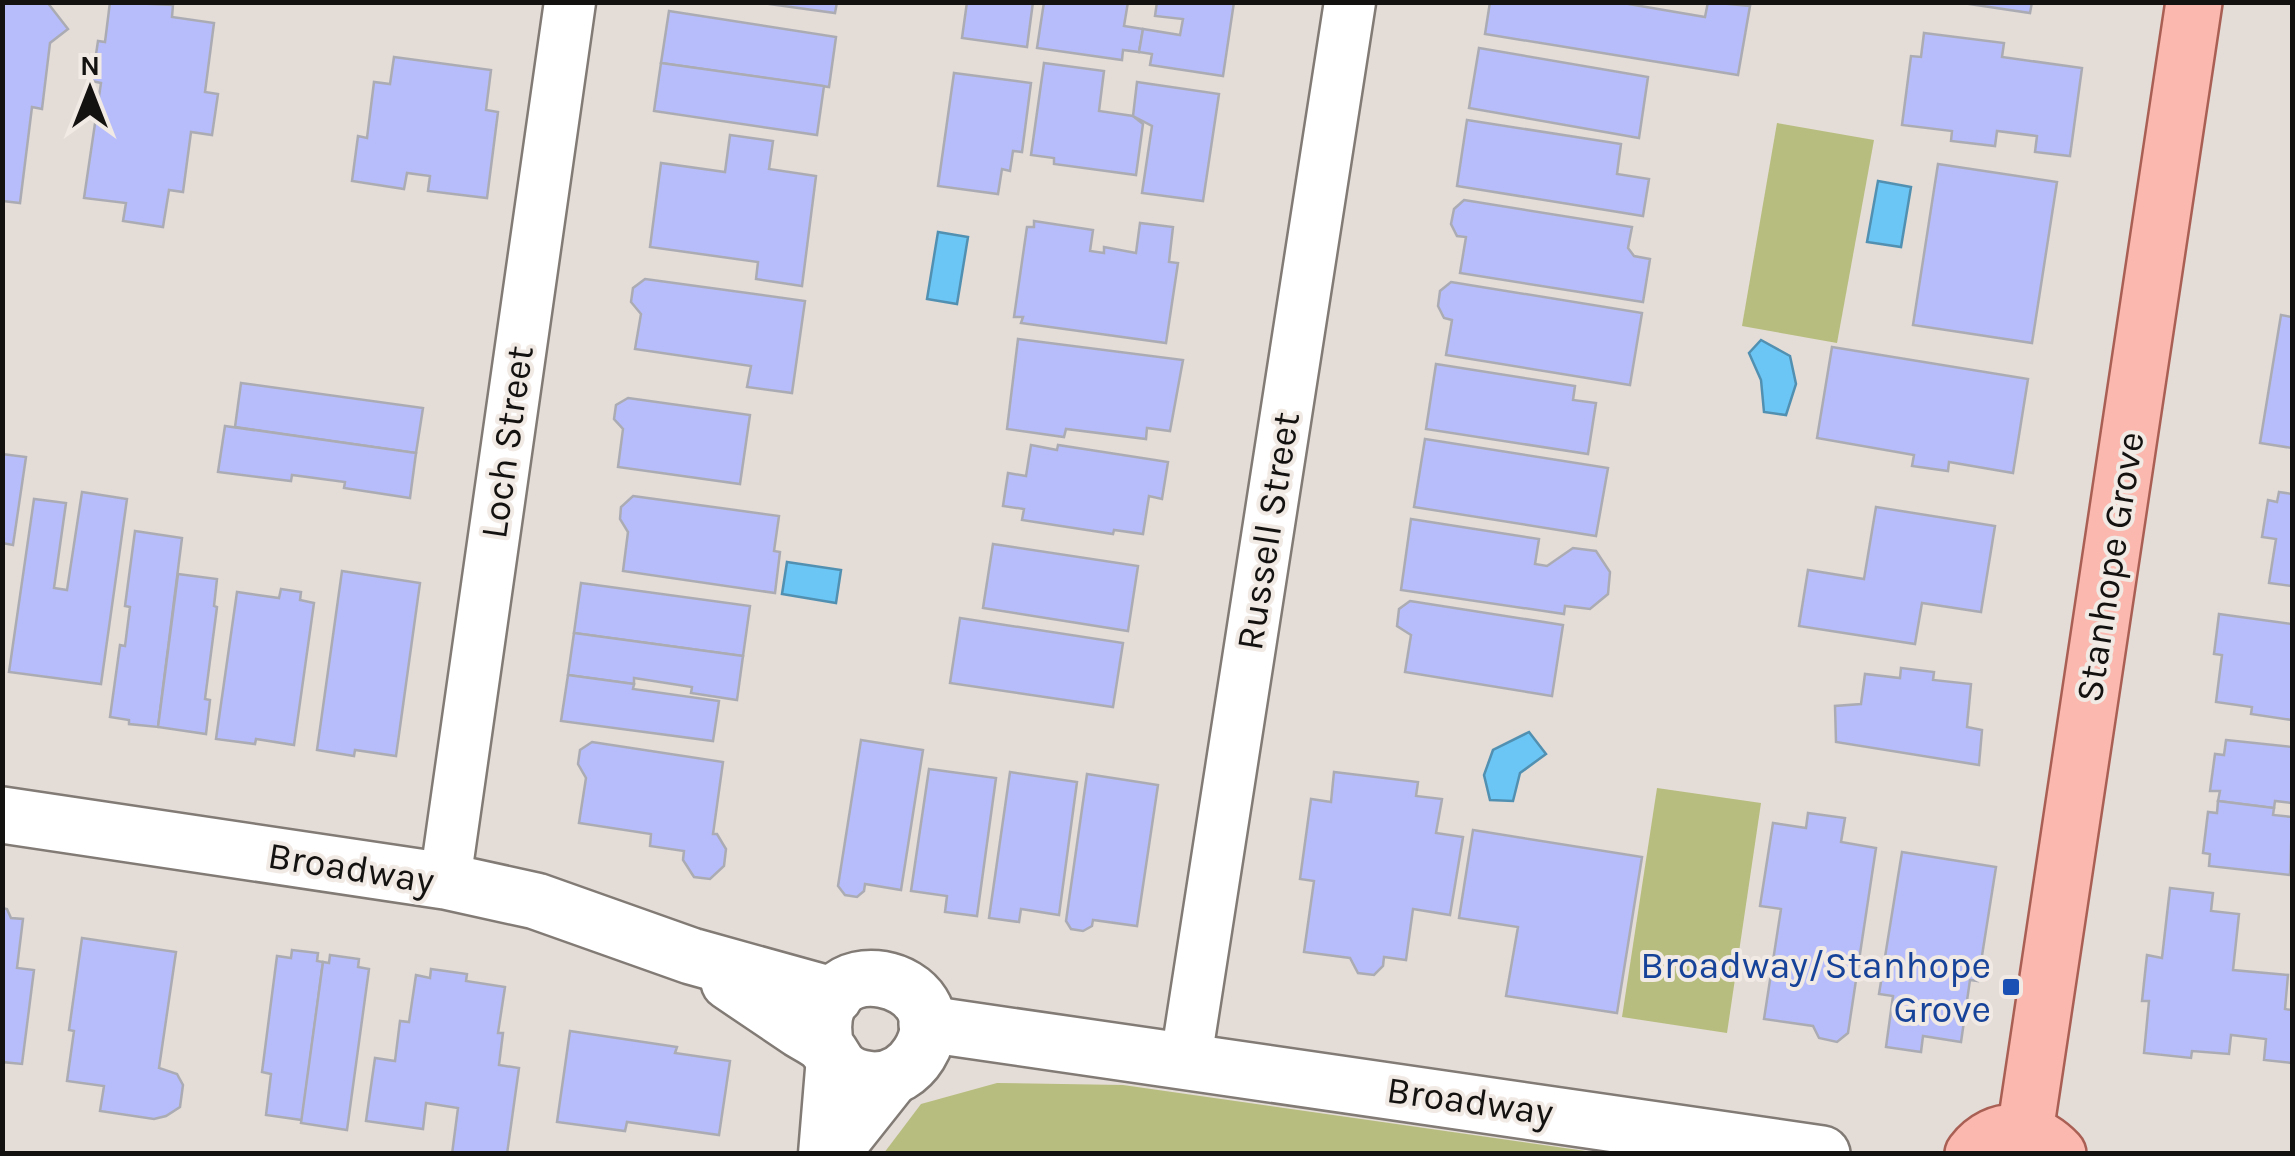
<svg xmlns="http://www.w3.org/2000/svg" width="2295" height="1156" font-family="Karla,sans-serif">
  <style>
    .green { fill: #b7bd7e }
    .water { fill: #6bc6f6; stroke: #5190b1; stroke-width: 2.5 }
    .building { fill: #b7bdfb; stroke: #abacb3; stroke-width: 2.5 }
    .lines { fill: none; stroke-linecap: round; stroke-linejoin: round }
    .minor-casing { stroke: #817a75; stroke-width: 55 }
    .tertiary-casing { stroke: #817a75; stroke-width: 60 }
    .primary-casing { stroke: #a95f54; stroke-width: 60 }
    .minor { stroke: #fff; stroke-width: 50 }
    .tertiary { stroke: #fff; stroke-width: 55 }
    .primary { stroke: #fbb8ae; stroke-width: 55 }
    .transit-dot { fill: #1a4fb4; stroke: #f1e9e4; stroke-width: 4 }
    .labels { text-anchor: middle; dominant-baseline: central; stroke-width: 8; stroke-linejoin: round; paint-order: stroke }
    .street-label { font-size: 38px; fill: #141210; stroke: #f1e9e4 }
    .transit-label { font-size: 38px; fill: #164399; stroke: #f1e9e4; text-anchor: end }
  </style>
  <rect width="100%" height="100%" fill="#e4dcd7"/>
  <g class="green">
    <path d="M1777 123 1874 140 1837 343 1742 326Z"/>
    <path d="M1657 788 1761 803 1727 1033 1622 1017Z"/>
    <path d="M997 1083 1123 1085 1600 1153H884L921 1104Z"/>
  </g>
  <g class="water">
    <path d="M1878 181 1911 187 1901 247 1867 242Z"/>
    <path d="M938 232 968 237 957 304 927 299Z"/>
    <path d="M1761 340 1790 356 1796 384 1786 415 1764 412 1761 380 1749 353Z"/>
    <path d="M787 562 841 570 836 603 782 594Z"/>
    <path d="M1529 732 1546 754 1520 773 1513 801 1490 800 1484 775 1493 750Z"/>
  </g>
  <g class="building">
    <path d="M2 2H47L68 29 50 43 42 109 32 107 20 203 2 201Z"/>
    <path d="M110 2 173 5 172 17 214 23 205 92 218 94 212 135 191 132 183 192 169 190 163 227 123 221 126 203 84 198 101 83 92 81 98 41 105 42Z"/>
    <path d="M754 2H837L835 13Z"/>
    <path d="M967 2H1033L1027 47 962 38Z"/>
    <path d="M1044 2H1128L1124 26 1143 29 1139 52 1123 50 1122 60 1037 48Z"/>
    <path d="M1157 2H1234L1223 76 1150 65 1152 54 1139 52 1143 29 1180 35 1183 19 1155 16Z"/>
    <path d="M1490 2H1617L1705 17 1708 2 1750 6 1738 75 1485 34Z"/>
    <path d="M1956 2H2032L2030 13Z"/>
    <path d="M669 11 836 37 829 87 661 63Z"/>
    <path d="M1924 33 2004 43 2002 57 2082 68 2070 156 2035 152 2037 136 1997 131 1995 146 1951 141 1952 131 1902 125 1911 56 1921 57Z"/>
    <path d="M1479 48 1648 77 1639 138 1469 108Z"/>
    <path d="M394 57 491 70 486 110 498 112 487 198 428 191 430 176 407 173 404 189 352 181 358 136 367 138 374 82 390 84Z"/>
    <path d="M661 63 824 86 817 135 654 111Z"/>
    <path d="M1044 63 1104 71 1099 111 1133 116 1143 124 1136 175 1054 164V158L1031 155Z"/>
    <path d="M954 73 1031 83 1022 152 1013 151 1010 171 1002 169 998 194 938 186Z"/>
    <path d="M1137 82 1219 94 1203 201 1142 193 1152 126 1133 116Z"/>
    <path d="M1467 120 1621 144 1617 174 1649 179 1643 216 1457 186Z"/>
    <path d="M730 135 773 141 769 169 816 176 802 286 756 279 758 262 650 247 661 163 725 172Z"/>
    <path d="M1938 164 2057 182 2032 343 1913 325Z"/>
    <path d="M1464 200 1632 227 1628 248 1634 256 1650 259 1643 302 1460 273 1466 237 1457 236 1451 224 1454 209Z"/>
    <path d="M1034 221 1093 230 1090 251 1104 253V247L1136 253 1140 223 1173 227 1169 262 1178 263 1166 343 1021 323 1023 317H1014L1027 227H1034Z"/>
    <path d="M645 279 805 301 792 393 747 387 751 366 635 349 641 314 631 302 633 288Z"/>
    <path d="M1451 282 1642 313 1630 385 1446 355 1452 320 1444 318 1438 306 1440 291Z"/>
    <path d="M2281 315 2292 317V448L2260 443Z"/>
    <path d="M1018 339 1183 360 1170 431 1147 428 1146 439 1066 429 1064 437 1007 429Z"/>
    <path d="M1832 347 2028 379 2013 473 1949 462 1948 471 1912 466 1914 455 1817 438Z"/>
    <path d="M1436 364 1575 386 1573 400 1596 403 1588 454 1426 429Z"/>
    <path d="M241 383 423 408 416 453 235 427Z"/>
    <path d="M628 398 750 415 740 484 618 467 623 429 614 419 616 405Z"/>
    <path d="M225 426 416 453 410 498 344 488 345 482 292 475 291 481 218 472Z"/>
    <path d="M1425 439 1608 468 1596 536 1414 507Z"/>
    <path d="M1031 445 1057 450 1058 445 1168 462 1162 499 1149 496 1143 534 1114 530 1113 534 1022 520 1024 509 1003 506 1008 473 1026 476Z"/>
    <path d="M2 454 26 457 13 545 2 543Z"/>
    <path d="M82 492 127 499 101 684 9 672 34 499 66 503 54 588 67 590Z"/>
    <path d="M2279 492 2292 494V586L2269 583 2276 539 2262 537 2268 500 2277 502Z"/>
    <path d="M633 496 779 516 774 551 780 552 775 593 623 571 628 532 620 519 621 507Z"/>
    <path d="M1876 507 1995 526 1981 612 1922 603 1915 644 1799 626 1808 570 1864 579Z"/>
    <path d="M1411 519 1539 539 1535 564 1547 566 1573 548 1596 551 1610 572 1608 594 1590 609 1565 606 1564 614 1401 590Z"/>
    <path d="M135 531 182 538 158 727 129 724V720L110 717 120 645 125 646 130 607 125 606Z"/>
    <path d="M993 544 1138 566 1128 631 983 608Z"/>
    <path d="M342 571 420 583 396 756 355 750 354 756 317 750Z"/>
    <path d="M178 574 217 579 214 606 217 607 205 699 210 700 206 734 158 727Z"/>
    <path d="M581 583 750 606 743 656 574 633Z"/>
    <path d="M281 589 301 592 300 600 314 603 294 745 256 739 255 744 216 739 237 592 279 598Z"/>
    <path d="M1410 601 1563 625 1552 696 1405 672 1411 635 1397 626 1399 609Z"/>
    <path d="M2219 614 2292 624V720L2251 714 2252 707 2216 702 2222 655 2214 654Z"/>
    <path d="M960 618 1123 643 1113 707 950 683Z"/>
    <path d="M574 633 743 656 737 700 691 693 692 687 634 678V684L568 675Z"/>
    <path d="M1901 668 1934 672 1933 680 1971 684 1967 727 1982 730 1979 765 1836 742 1835 706 1861 704 1865 674 1900 678Z"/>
    <path d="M568 675 634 684 633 689 719 701 713 741 561 721Z"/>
    <path d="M861 740 923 750 901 890 865 884 864 891 857 897 845 895 838 886Z"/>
    <path d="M2226 740 2292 747V803L2275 801 2274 808 2218 801 2220 791H2210L2215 754 2224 755Z"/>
    <path d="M592 742 723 762 713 834H717L726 849 724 866 710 879 694 877 683 860 684 851 650 846 651 834 579 823 586 778 578 764 580 750Z"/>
    <path d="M929 769 996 778 977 916 945 912 947 896 911 891Z"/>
    <path d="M1010 772 1077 782 1059 915 1021 909 1019 922 989 918Z"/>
    <path d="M1334 772 1418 782 1416 796 1442 799 1436 833 1463 837 1450 915 1413 909 1406 960 1384 957 1383 966 1374 975 1358 973 1350 958 1304 952 1314 881 1300 879 1311 799 1331 802Z"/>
    <path d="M1087 774 1158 785 1137 926 1093 920 1092 926 1083 931 1071 929 1066 921Z"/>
    <path d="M2218 801 2274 808 2273 815 2292 817 2290 875 2209 866 2210 854 2203 853 2208 812 2217 813Z"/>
    <path d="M1808 813 1845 818 1841 842 1876 848 1848 1033 1837 1042 1819 1038 1813 1026 1764 1019 1781 909 1760 906 1773 823 1806 828Z"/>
    <path d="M1473 830 1642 857 1617 1013 1506 996 1518 927 1459 918Z"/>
    <path d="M1902 852 1996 867 1978 981 1970 980 1961 1042 1923 1036 1921 1052 1886 1047 1893 996 1879 994Z"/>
    <path d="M2170 888 2213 893 2211 911 2239 914 2233 970 2288 975 2285 1009 2292 1010V1063L2264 1060 2266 1039 2231 1035 2229 1054 2192 1051 2191 1058 2144 1053 2149 1001H2142L2147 955 2162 958Z"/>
    <path d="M2 908 7 909 11 918 23 919 17 968 34 970 22 1064 2 1062Z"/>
    <path d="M82 938 176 952 159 1068 177 1074 183 1085 180 1107 166 1116 154 1119 100 1111 104 1086 67 1081 74 1031 69 1030Z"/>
    <path d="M292 950 318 953 317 961 323 962 302 1120 266 1115 271 1074 262 1072 277 956 291 958Z"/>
    <path d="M330 955 359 959 358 967 369 969 347 1130 301 1123 323 962 329 963Z"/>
    <path d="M431 969 467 974 466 981 505 987 498 1033H503L499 1065 519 1068 507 1154H452L458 1108 426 1103 423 1129 366 1121 375 1058 395 1061 400 1021 409 1022 416 975 430 978Z"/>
    <path d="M570 1031 677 1047 675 1053 730 1061 719 1135 627 1122 625 1131 557 1122Z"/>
  </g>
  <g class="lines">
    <defs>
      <g id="minor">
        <path d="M445 881 570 2"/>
        <path d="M1186 1059 1350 2"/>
        <path d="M824 1154 832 1057"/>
        <path d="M834 1154 896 1076"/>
      </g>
      <g id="tertiary">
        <path d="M2 815 445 881 536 901 691 956 835 996"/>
        <path d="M729 982C753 998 776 1014 800 1030 808 1035 819 1040 826 1047 833 1054 836 1065 845 1071 853 1077 864 1079 874 1080 893 1080 909 1070 919 1054 968 975 803 936 826 1048"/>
        <path d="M927 1024 1822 1154"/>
      </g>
      <g id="primary">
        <path d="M2025 1132 2194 2"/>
        <path d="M1973 1154C1997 1123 2033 1128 2058 1154"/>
      </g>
    </defs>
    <use href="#minor" class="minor-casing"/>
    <use href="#tertiary" class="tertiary-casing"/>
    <use href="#primary" class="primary-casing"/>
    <use href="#minor" class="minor"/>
    <use href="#tertiary" class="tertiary"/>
    <use href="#primary" class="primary"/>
  </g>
  <rect class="transit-dot" x="2001" y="977" width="20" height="20" rx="5"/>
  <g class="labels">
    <g class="street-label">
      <text transform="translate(507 442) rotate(-82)">Loch Street</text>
      <text transform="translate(1268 531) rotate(-81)">Russell Street</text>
      <text transform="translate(2110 567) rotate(-81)">Stanhope Grove</text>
      <text transform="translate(351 868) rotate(9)">Broadway</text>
      <text transform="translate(1470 1101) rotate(8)">Broadway</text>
    </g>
    <g class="transit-label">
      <text x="1991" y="965">Broadway/Stanhope<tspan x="1991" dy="44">Grove</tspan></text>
    </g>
  </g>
  <rect width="2295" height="1156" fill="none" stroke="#141210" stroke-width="10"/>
  <g transform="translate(90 90)" stroke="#f1e9e4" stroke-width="8" paint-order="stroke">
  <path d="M0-8L18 38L0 25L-18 38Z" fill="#141210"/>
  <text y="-15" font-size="28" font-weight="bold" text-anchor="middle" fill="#141210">N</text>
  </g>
</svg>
